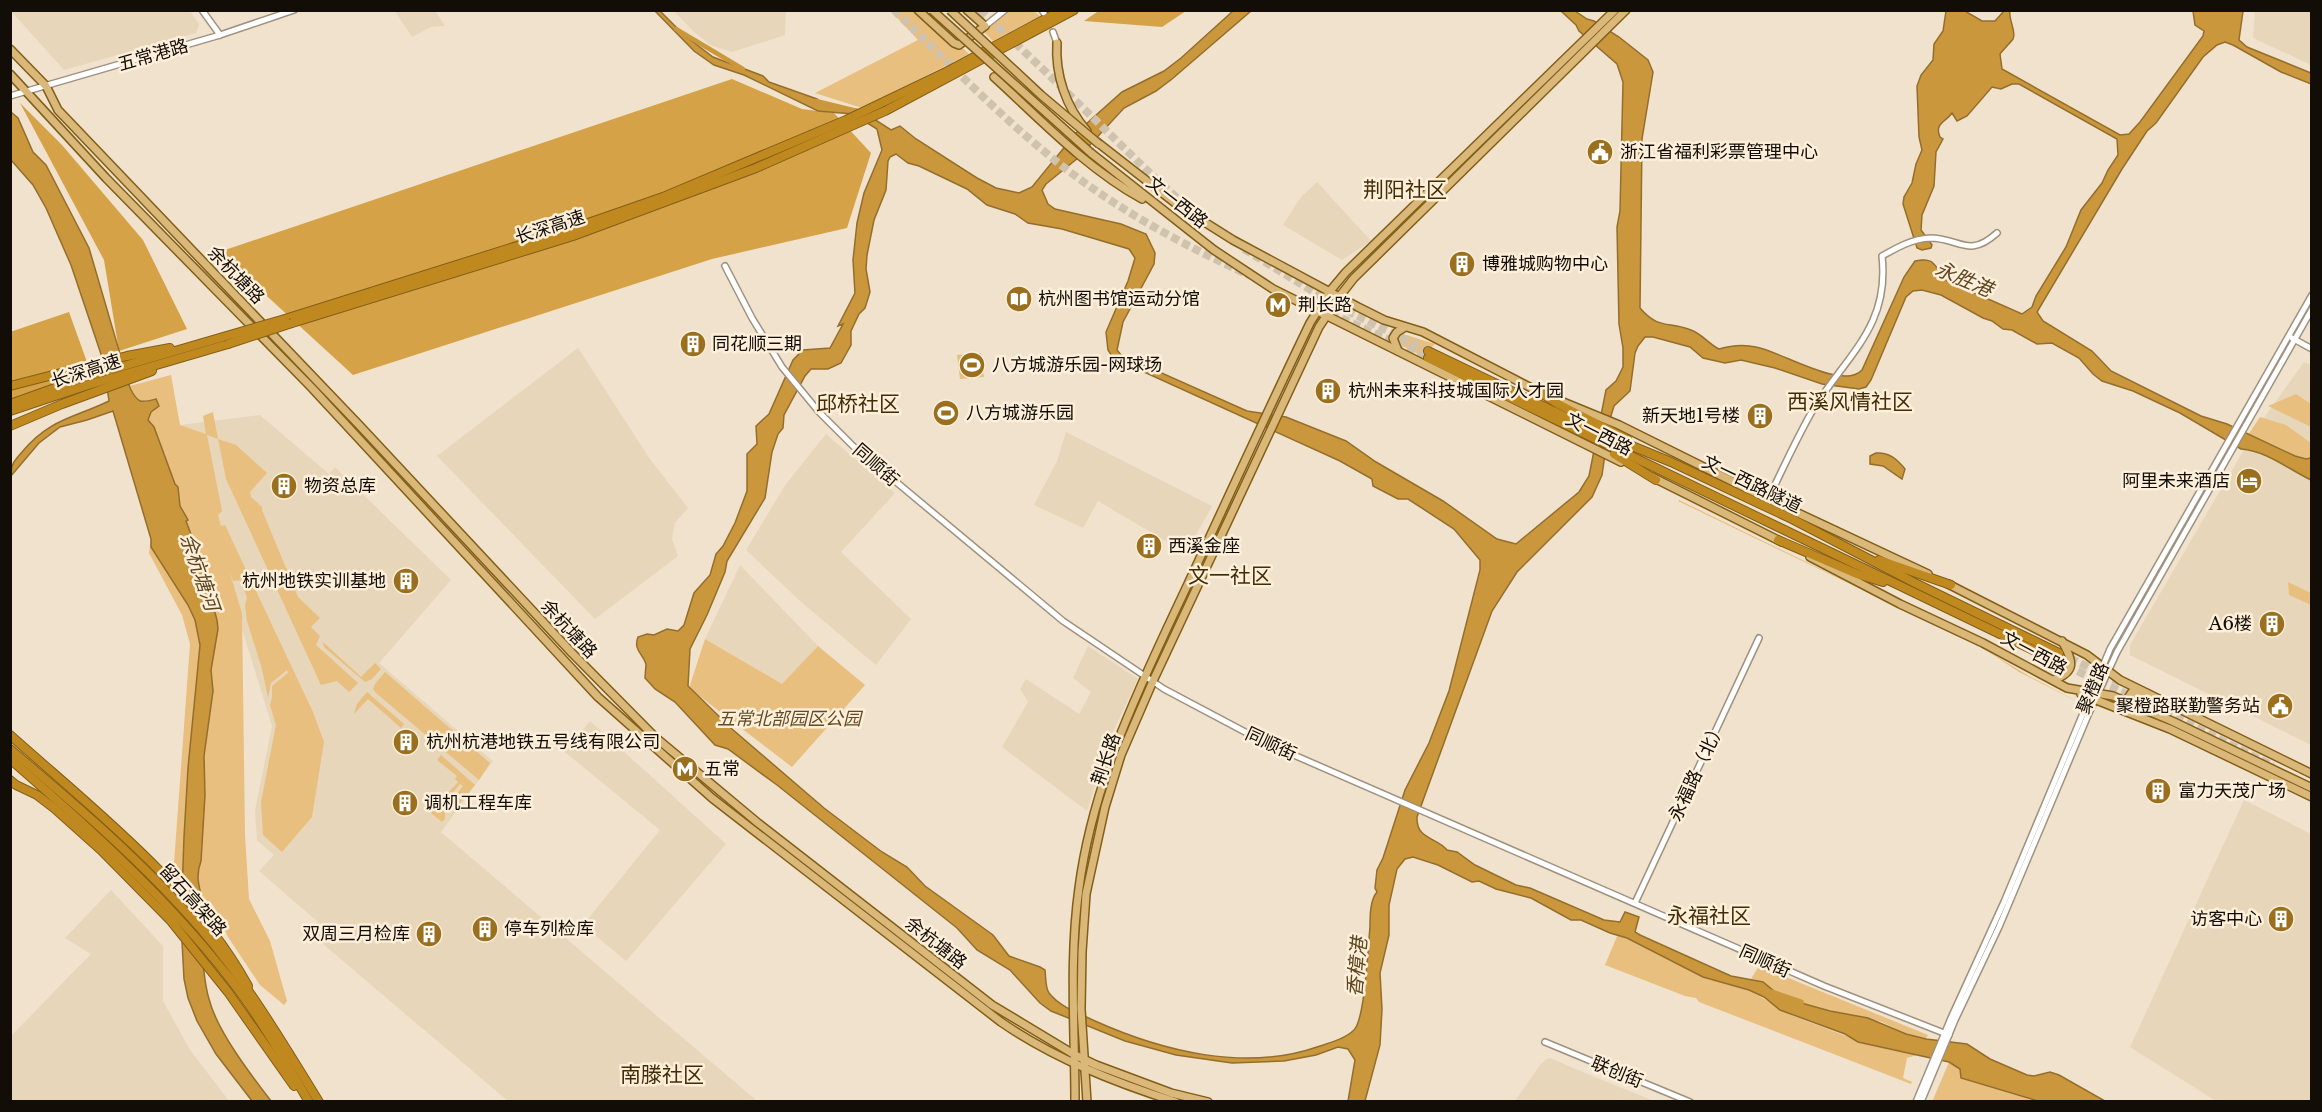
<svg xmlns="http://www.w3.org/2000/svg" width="2322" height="1112" font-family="'Libre Baskerville','Noto Sans SC',serif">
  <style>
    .built { fill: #e8d6ba }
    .green { fill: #e8bf7e }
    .forest { fill: #d6a248 }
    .water { fill: #cb973c; stroke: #946e2c; stroke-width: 1.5; fill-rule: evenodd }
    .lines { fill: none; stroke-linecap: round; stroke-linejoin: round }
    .canal { stroke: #cb973c; stroke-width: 4.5 }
    .river { stroke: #cb973c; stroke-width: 8 }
    .highway-tunnel { stroke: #cfc2af; stroke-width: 8; stroke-dasharray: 8 4; stroke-linecap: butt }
    .minor-casing { stroke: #9e917e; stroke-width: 8 }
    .major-casing { stroke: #835e17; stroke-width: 10 }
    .highway-casing { stroke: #835e17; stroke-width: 10 }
    .minor { stroke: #fff; stroke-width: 5 }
    .major { stroke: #d9b879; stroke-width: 7 }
    .highway { stroke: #c08920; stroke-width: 8 }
    .major-bridge-casing { stroke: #835e17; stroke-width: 10; stroke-linecap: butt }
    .highway-bridge-casing { stroke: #835e17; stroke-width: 10; stroke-linecap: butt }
    .major-bridge { stroke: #d9b879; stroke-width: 7 }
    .highway-bridge { stroke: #c08920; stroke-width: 8 }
    .labels { text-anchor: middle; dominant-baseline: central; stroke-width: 5; stroke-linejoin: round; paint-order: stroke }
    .street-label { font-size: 18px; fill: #120d06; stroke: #fdefda }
    .poi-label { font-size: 18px; fill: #120d06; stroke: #fdefda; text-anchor: start }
    .park-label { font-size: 18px; font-style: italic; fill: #624b26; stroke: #fdefda }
    .water-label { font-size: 20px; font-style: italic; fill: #5c4621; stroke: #fdefda }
    .quarter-label { font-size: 21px; fill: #422d06; stroke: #fdefda }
  </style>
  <rect width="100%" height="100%" fill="#f0e2cd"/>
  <g class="built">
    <path d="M11 11H190L199 24 196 33 64 70Z"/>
    <path d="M395 11H435L445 26 431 27 412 37Z"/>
    <path d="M674 11H786L785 35 732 52 710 45 693 31Z"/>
    <path d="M2255 11H2311V65L2253 38Z"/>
    <path d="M1317 182 1371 241 1342 260 1283 225 1301 197Z"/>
    <path d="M578 348 650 459 688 508 675 523 672 539 678 556 595 619 437 456Z"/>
    <path d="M2304 362 2311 365V745L2130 655V645L2256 429Z"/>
    <path d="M260 415 329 474 335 467 451 580 379 663 493 761 441 832 757 1101H508L310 933 318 922 259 871 274 855 257 840 255 810 272 726 242 629V613L205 493 180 425Z"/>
    <path d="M1066 432 1212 506 1186 553 1098 501 1083 528 1034 505 1057 461Z"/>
    <path d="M826 434 895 493 841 552 911 619 876 665 800 601 746 550 786 484Z"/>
    <path d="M740 565 818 646 782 685 705 639Z"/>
    <path d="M1088 646 1138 679 1111 736 1087 811 1002 747 1028 702 1020 689 1026 679 1079 714 1091 692 1073 678Z"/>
    <path d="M590 721 726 844 626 961 583 925 660 830 565 752Z"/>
    <path d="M2244 800 2311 834V1101H2216L2130 1047Z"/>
    <path d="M111 890 163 946V1001L190 1050 229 1101H11V1036L91 954 65 938Z"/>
    <path d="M1550 1058 1590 1075 1654 1101H1515L1540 1065 1545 1060Z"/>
  </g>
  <g class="green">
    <path d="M891 11H913L953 46 964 49 969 54 862 108 815 93 918 40Z"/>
    <path d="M1010 11H1034L1040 16 993 41 983 31Z"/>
    <path d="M1400 333 1435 344 1429 350 1427 359 1395 342V338Z"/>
    <path d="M981 353 984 377 960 379 957 355Z"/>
    <path d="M171 375 180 425 206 434 203 416 213 412 218 439 236 445 267 473 250 492 251 497 262 507V510L298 597 320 618 311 627 320 636 316 645 358 683 349 692 337 681 321 685 226 479 218 439 207 435 222 511 218 515 221 526 225 525 313 712 324 742 312 817 282 852 263 835 261 802 276 725 270 705 272 698V686L288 673 287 670 271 683 268 698 262 669 247 621 245 605 247 598 241 580 233 581 229 570 242 613 245 835 249 899 270 941 287 1001 284 1005 260 985 228 937 213 905 173 877 190 644 182 615 149 553 151 539 107 392Z"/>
    <path d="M2296 394 2311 404V427L2268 406Z"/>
    <path d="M2260 417 2286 425 2311 443V458C2299 462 2261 441 2248 435Z"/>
    <path d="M1679 500 1979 646 1678 501Z"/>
    <path d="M2288 582 2311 593V605L2289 595Z"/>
    <path d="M705 639 782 684 818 646 865 685 792 767 689 688Z"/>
    <path d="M323 642 361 677 375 663 381 669 372 679 365 682 324 647Z"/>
    <path d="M1984 649 2029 676 2082 704 2019 672Z"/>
    <path d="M2062 650 2069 659 2066 672 2056 676 2051 673Z"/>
    <path d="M385 672 490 763 479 780 376 693 373 689 375 684Z"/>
    <path d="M367 692 404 724 401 728 368 699 354 714 357 704Z"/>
    <path d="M441 755 475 785 454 810 448 805 463 786 460 784 451 795 448 793 458 782 455 779 457 776 437 760Z"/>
    <path d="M434 801 445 812V819L442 822 426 809Z"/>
    <path d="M1618 934 1647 947 1703 977 1749 990 1791 1015 1864 1043 1917 1055 1907 1058 1903 1078 1912 1082 1911 1084 1699 1002 1696 998 1685 996 1605 965Z"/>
    <path d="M1759 966 1928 1035 1926 1039 1906 1034 1882 1022 1859 1016 1830 1011 1787 999 1780 996 1763 982 1751 979Z"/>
    <path d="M1949 1062 1960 1069 1962 1078 2013 1094 2046 1101 1932 1102Z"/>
  </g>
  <g class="forest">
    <path d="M1100 10H1186V11L1162 27 1084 21Z"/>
    <path d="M732 79 802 109 834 113 871 153 847 228 712 259 353 375 219 252Z"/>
    <path d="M20 103 62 145 143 240 187 329 119 351 104 260Z"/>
    <path d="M69 312 92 376 11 401 10 332Z"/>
  </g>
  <g class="water">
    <path d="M655 11H660L683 34 713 57 763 76 769 82 817 99 824 104 860 110 891 130 900 126 916 139 977 178 996 188 1019 193 1032 187 1076 133 1122 92 1164 71 1181 58 1233 11H1251L1172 79 1156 91 1124 108 1078 158 1046 184 1042 190 1048 204 1055 209 1121 224 1146 234 1155 253 1154 264 1123 322 1117 350 1121 355 1247 411 1286 417 1346 441 1376 462 1443 501 1497 539 1516 544 1579 492 1589 476 1606 390 1616 381 1623 367V348L1619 324 1617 227 1620 211 1623 82 1617 64 1579 31 1576 25 1561 11H1575L1587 19 1594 21 1619 37 1648 60 1653 72 1642 139 1640 308C1659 330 1668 321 1691 330 1702 334 1709 344 1719 349 1732 345 1743 344 1756 347 1780 351 1843 391 1862 370L1904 277 1915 261C1937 256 1934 268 1947 281H1952L1961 287 2022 314 2032 307 2036 296 2066 247 2081 210 2102 183 2108 170 2118 155 2117 139 2019 84H2012L2001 89 1992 87 1967 116 1957 121 1952 113C1946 122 1934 123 1940 137L1943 139 1936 152 1934 186 1922 215 1921 230 1932 245 1931 248 1922 250 1917 248 1903 204 1904 197 1912 183 1916 164 1922 150 1919 137 1917 86 1921 75 1933 60 1934 44 1943 31 1946 11H1965L1982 21H1995L2004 11H2010C2008 19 2017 32 2013 39 2009 44 2004 49 2000 54L2002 69 2120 135 2129 134 2140 122 2203 36 2204 31 2195 25 2193 11H2243L2239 40 2247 47 2311 73V84L2281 72 2233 45 2225 42 2217 45 2203 57 2156 123 2147 131 2122 169 2037 312 2043 321 2092 351 2111 371 2201 416 2227 424 2295 456 2306 459 2311 458V480C2288 469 2267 451 2241 449L2180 413 2133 391 2102 381 2093 374 2079 358 2052 343 2037 344 2012 330 2003 329 1992 321 1983 318 1941 295 1922 290 1913 291 1906 297 1871 380 1866 387 1859 389 1822 384 1775 368 1741 360 1725 363 1703 358 1690 347 1653 337H1645L1638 346 1635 353 1630 391 1614 406 1610 419 1602 475 1592 497 1517 572 1492 611 1417 817C1416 840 1437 837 1447 850L1457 852 1475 865 1516 885 1530 888 1604 920 1620 922 1625 912 1639 917 1635 932 1640 935 1731 976 1763 982 1780 996 1787 999 1830 1011 1868 1018 1906 1034 1926 1039 1967 1044 1990 1059 2027 1075 2034 1076 2050 1072 2059 1075 2105 1101H2038L1961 1078 1960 1069 1949 1062 1858 1042 1845 1034 1780 1010 1764 997 1749 990 1703 977 1627 938 1610 933 1581 920H1571L1531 898 1496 889 1479 881 1472 882 1438 865 1413 857 1405 859 1397 869 1389 905V935L1380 973 1382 1009 1380 1045 1365 1101H1348L1355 1060 1348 1049 1338 1047 1316 1055 1284 1061 1232 1063 1176 1055 1125 1041 1051 1011 1040 1003 1010 970 977 950 957 928 777 785 728 749 715 745 675 702 655 689 645 678 646 664C643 654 633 650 638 637L647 634 654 635 667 629 678 631 684 625 694 593 710 575 716 554 723 546 735 523 747 491V454L757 444 756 426 769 414 793 360 803 350 830 348 843 324 838 326 855 293 853 260 857 223 864 193 882 150 877 129 853 114 818 111 744 75 714 65 694 51ZM896 154 908 163 919 166 967 189 987 205 1015 214 1028 223 1062 229 1129 249 1135 258 1128 281 1106 332 1108 350 1113 358 1340 461 1372 479 1373 486 1398 499H1408L1454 529 1480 560V570L1449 691 1429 743 1405 790 1383 858 1377 870 1375 888 1377 892C1370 900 1370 916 1370 927 1368 946 1365 1019 1354 1030 1345 1039 1329 1043 1317 1047 1245 1072 1162 1051 1095 1021 1078 1013 1060 1007 1049 993 1045 987 1046 977 1045 970L1040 967 1009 956 993 935 925 886 907 867 882 852 824 808 732 729 688 686 690 649 707 615 725 572 727 561 765 498 772 452 778 434 783 428 784 415 805 376 811 369H828L841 363 851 345V331L859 314 865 308 870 292 866 269 867 255 874 220 886 190 888 161 890 157Z"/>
    <path d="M11 112 18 118 33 152 46 165 89 248 130 388C138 404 141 403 156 399L159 406 151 412 148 420 154 427 175 484 178 487 180 506 188 520 186 521 200 558 217 620 218 629 211 670 213 691 204 756 205 795 201 861C194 880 201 889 204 909 197 916 190 928 194 938 195 942 200 945 201 949 204 966 204 983 209 999 217 1031 251 1075 271 1101H252L216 1054 197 1021 188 998 184 979 181 923 184 837 188 768 200 645 195 620 188 605 151 547V539L113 411 87 420 60 427 39 443 11 476C10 465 15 460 22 452 49 419 74 418 109 401L103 360 71 265 46 208 33 185 11 160Z"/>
    <path d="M1876 453C1889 452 1897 459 1905 469L1902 479 1883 466 1870 464V456Z"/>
  </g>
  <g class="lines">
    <g class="canal">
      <path d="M676 29 743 69"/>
      <path d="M816 101 857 111"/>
    </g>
    <path class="river" d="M1770 993 1800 1003"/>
    <g class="highway-tunnel">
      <path d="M894 10C951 65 1007 124 1070 172 1124 213 1187 247 1249 275"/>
      <path d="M980 10 1047 73 1158 181 1195 214"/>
      <path d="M1244 249 1332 303 1428 351"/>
      <path d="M1298 298 1428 358"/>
      <path d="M2059 653 2122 683"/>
      <path d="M2056 661 2173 716 2273 766"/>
    </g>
    <defs>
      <g id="minor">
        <path d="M202 10 220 35"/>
        <path d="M1042 10 1044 13"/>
        <path d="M985 26 1005 10"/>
        <path d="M1053 32 1057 43"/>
        <path d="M10 96 220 35 294 10"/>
        <path d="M725 266 752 318 782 367 819 412 853 446 1063 621 1164 689 1264 742 1824 986 1949 1035"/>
        <path d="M2292 338 2312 349"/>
        <path d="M1768 499C1783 469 1797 437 1814 408 1847 355 1890 326 1882 256 1898 247 1912 239 1930 238 1960 238 1968 259 1997 233"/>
        <path d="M1635 903 1759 638"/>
        <path d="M1545 1042 1690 1102"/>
        <path d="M1916 1102 1951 1018 2004 902 2110 649 2312 295"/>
        <path d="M1921 1102 1955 1020 1999 927 2089 713 2117 652 2312 309"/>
      </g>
      <g id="major">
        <path d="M918 10 954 43 959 45 985 26 967 10"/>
        <path d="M1057 43C1055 75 1066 107 1087 131"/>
        <path d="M10 49 46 86 58 110 360 426 572 653 655 737 758 823 992 1005 1075 1055 1096 1065 1171 1093 1208 1102"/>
        <path d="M10 74 106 178 312 388 598 697 712 798 1001 1022C1055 1059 1114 1082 1176 1102"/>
        <path d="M994 77C1040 119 1086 168 1142 199"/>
        <path d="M1097 142 1179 206 1233 240 1358 307 1384 320 1423 332 1545 395"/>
        <path d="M1091 153 1214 250 1273 289 1621 462"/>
        <path d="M1398 351 1393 338 1397 332 1405 327"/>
        <path d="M1558 400 1619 425 1768 499 1928 574"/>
        <path d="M1652 477 1782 542"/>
        <path d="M1810 557 1900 604 1983 643 2067 688 2113 696 2172 721 2312 788"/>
        <path d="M1948 584 2087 655 2120 680 2312 774"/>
        <path d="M2053 680C2077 672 2073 660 2062 641"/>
        <path d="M2081 694 2170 729 2312 797"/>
        <path d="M2131 703 2128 698 2132 692 2142 696"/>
        <path d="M1075 1102C1075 1030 1069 959 1079 888 1093 780 1141 684 1187 586 1228 498 1268 410 1310 323L1330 291 1346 272 1615 10"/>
        <path d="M1087 1102 1081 1009 1082 952 1086 894 1105 807 1121 755 1153 681 1319 327 1339 297 1354 278 1626 10"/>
      </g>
      <g id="highway">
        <path d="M285 319 571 229 663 197 846 120 950 70 1062 10"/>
        <path d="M292 323 573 236 756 168 885 111 1074 10"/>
        <path d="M1428 351 1593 430 1671 462 1792 519 1915 583 2059 653"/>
        <path d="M1428 358 2056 661"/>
        <path d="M10 386 127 356 170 348"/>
        <path d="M1541 393 1560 405 1627 439"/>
        <path d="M10 404 86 377 223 337"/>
        <path d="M10 411 88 385 228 344"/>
        <path d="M10 426 62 404 152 371"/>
        <path d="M1614 454 1656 480"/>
        <path d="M1778 540 1857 574 1883 582"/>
        <path d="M1879 560 1951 585"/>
        <path d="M10 735C94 810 193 886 248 986"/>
        <path d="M10 749C76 805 143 862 200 928 246 981 282 1042 319 1102"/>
        <path d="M10 759C87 826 163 894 227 975 258 1014 284 1059 309 1102"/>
        <path d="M10 780 16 785 37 795 54 808 101 850 171 921 228 992 294 1086"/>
      </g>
    </defs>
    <use href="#minor" class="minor-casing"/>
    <use href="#major" class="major-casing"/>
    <use href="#highway" class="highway-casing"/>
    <use href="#minor" class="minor"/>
    <use href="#major" class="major"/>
    <use href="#highway" class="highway"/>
    <defs>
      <g id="major-bridge">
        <path d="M932 10 1091 153"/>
        <path d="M950 10 1041 95 1099 144"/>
      </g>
      <g id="highway-bridge">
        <path d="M223 337 285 319"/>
        <path d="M228 344 292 323"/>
      </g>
    </defs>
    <use href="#major-bridge" class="major-bridge-casing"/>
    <use href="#highway-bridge" class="highway-bridge-casing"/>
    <use href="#major-bridge" class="major-bridge"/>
    <use href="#highway-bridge" class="highway-bridge"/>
  </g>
  <defs>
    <symbol id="civic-disc" viewBox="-11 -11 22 22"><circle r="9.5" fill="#9a6f1e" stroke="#fdefda"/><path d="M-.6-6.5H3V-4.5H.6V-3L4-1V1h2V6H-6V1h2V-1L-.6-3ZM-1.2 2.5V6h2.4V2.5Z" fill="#fff"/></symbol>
    <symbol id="building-disc" viewBox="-11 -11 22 22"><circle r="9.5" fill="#9a6f1e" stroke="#fdefda"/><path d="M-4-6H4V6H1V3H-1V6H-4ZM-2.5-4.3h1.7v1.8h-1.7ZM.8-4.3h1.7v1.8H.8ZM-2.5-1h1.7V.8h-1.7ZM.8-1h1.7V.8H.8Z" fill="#fff"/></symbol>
    <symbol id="library-disc" viewBox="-11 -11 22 22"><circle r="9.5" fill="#9a6f1e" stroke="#fdefda"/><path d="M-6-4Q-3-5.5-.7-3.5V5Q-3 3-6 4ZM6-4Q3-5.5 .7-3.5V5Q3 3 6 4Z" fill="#fff"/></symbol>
    <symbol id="metro-disc" viewBox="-11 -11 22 22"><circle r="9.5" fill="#9a6f1e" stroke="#fdefda"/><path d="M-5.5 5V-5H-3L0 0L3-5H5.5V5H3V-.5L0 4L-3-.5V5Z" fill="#fff"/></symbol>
    <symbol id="stadium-disc" viewBox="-11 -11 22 22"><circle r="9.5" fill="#9a6f1e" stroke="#fdefda"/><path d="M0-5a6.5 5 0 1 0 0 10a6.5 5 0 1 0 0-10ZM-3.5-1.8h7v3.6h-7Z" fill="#fff"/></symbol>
    <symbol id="hotel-disc" viewBox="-11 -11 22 22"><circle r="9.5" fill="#9a6f1e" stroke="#fdefda"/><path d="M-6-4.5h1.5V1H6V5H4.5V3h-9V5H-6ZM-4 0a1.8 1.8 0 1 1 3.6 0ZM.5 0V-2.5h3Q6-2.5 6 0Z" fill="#fff"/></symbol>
  </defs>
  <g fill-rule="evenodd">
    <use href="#civic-disc" x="1585" y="137" width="30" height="30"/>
    <use href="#building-disc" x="1447" y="249" width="30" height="30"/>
    <use href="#library-disc" x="1004" y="284" width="30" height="30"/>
    <use href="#metro-disc" x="1263" y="290" width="30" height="30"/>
    <use href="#building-disc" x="678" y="329" width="30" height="30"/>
    <use href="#stadium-disc" x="957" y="350" width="30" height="30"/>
    <use href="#building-disc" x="1313" y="376" width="30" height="30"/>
    <use href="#stadium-disc" x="931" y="398" width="30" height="30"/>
    <use href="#building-disc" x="1745" y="401" width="30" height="30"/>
    <use href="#hotel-disc" x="2234" y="466" width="30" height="30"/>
    <use href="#building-disc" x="269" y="471" width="30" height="30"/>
    <use href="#building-disc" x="1134" y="531" width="30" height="30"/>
    <use href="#building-disc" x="391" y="566" width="30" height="30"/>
    <use href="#building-disc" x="2257" y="609" width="30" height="30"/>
    <use href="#civic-disc" x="2265" y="691" width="30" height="30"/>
    <use href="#building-disc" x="391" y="727" width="30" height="30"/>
    <use href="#metro-disc" x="670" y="754" width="30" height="30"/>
    <use href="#building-disc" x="2143" y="776" width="30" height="30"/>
    <use href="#building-disc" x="390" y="788" width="30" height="30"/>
    <use href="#building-disc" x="2266" y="904" width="30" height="30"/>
    <use href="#building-disc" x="470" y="914" width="30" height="30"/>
    <use href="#building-disc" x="414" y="919" width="30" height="30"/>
  </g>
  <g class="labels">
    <g class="street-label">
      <text transform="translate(153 55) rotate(-16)">五常港路</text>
      <text transform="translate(1177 202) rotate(38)">文一西路</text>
      <text transform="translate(550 227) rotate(-18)">长深高速</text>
      <text transform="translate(236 275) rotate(46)">余杭塘路</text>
      <text transform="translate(86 371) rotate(-18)">长深高速</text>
      <text transform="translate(1599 434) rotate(27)">文一西路</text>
      <text transform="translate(876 465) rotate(41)">同顺街</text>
      <text transform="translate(1752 484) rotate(26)">文一西路隧道</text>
      <text transform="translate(569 629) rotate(47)">余杭塘路</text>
      <text transform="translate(2034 653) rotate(28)">文一西路</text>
      <text transform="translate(2093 688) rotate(-67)">聚橙路</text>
      <text transform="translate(1271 744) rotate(25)">同顺街</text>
      <text transform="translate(1106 759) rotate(-71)">荆长路</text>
      <text transform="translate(1697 771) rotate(-65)">永福路（北）</text>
      <text transform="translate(193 900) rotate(48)">留石高架路</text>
      <text transform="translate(936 943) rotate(38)">余杭塘路</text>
      <text transform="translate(1765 961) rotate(24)">同顺街</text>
      <text transform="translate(1617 1072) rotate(22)">联创街</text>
    </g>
    <g class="poi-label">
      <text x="1620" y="152">浙江省福利彩票管理中心</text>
      <text x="1482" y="264">博雅城购物中心</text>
      <text x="1038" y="299">杭州图书馆运动分馆</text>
      <text x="1298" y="305">荆长路</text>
      <text x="712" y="344">同花顺三期</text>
      <text x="992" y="365">八方城游乐园-网球场</text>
      <text x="1348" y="391">杭州未来科技城国际人才园</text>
      <text x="966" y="413">八方城游乐园</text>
      <text x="1740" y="416" text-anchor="end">新天地1号楼</text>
      <text x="2230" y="481" text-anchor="end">阿里未来酒店</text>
      <text x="304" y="486">物资总库</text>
      <text x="1168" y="546">西溪金座</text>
      <text x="386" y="581" text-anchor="end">杭州地铁实训基地</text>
      <text x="2252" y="624" text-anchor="end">A6楼</text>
      <text x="2260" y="706" text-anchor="end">聚橙路联勤警务站</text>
      <text x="426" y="742">杭州杭港地铁五号线有限公司</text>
      <text x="704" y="769">五常</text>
      <text x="2178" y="791">富力天茂广场</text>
      <text x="424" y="803">调机工程车库</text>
      <text x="2262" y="919" text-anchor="end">访客中心</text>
      <text x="504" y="929">停车列检库</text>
      <text x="410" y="934" text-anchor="end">双周三月检库</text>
    </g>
    <g class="park-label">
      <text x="789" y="719">五常北部园区公园</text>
    </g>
    <g class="water-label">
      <text transform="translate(1964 279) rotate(23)">永胜港</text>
      <text transform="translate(200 572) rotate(71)">余杭塘河</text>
      <text transform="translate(1357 967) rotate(-85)">香樟港</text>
    </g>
    <g class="quarter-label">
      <text x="1405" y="190">荆阳社区</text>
      <text x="1850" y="402">西溪风情社区</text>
      <text x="858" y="404">邱桥社区</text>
      <text x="1230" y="576">文一社区</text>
      <text x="1709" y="916">永福社区</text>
      <text x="662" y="1075">南滕社区</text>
    </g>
  </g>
  <rect width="2322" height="1112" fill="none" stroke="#120d06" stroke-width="24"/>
</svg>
